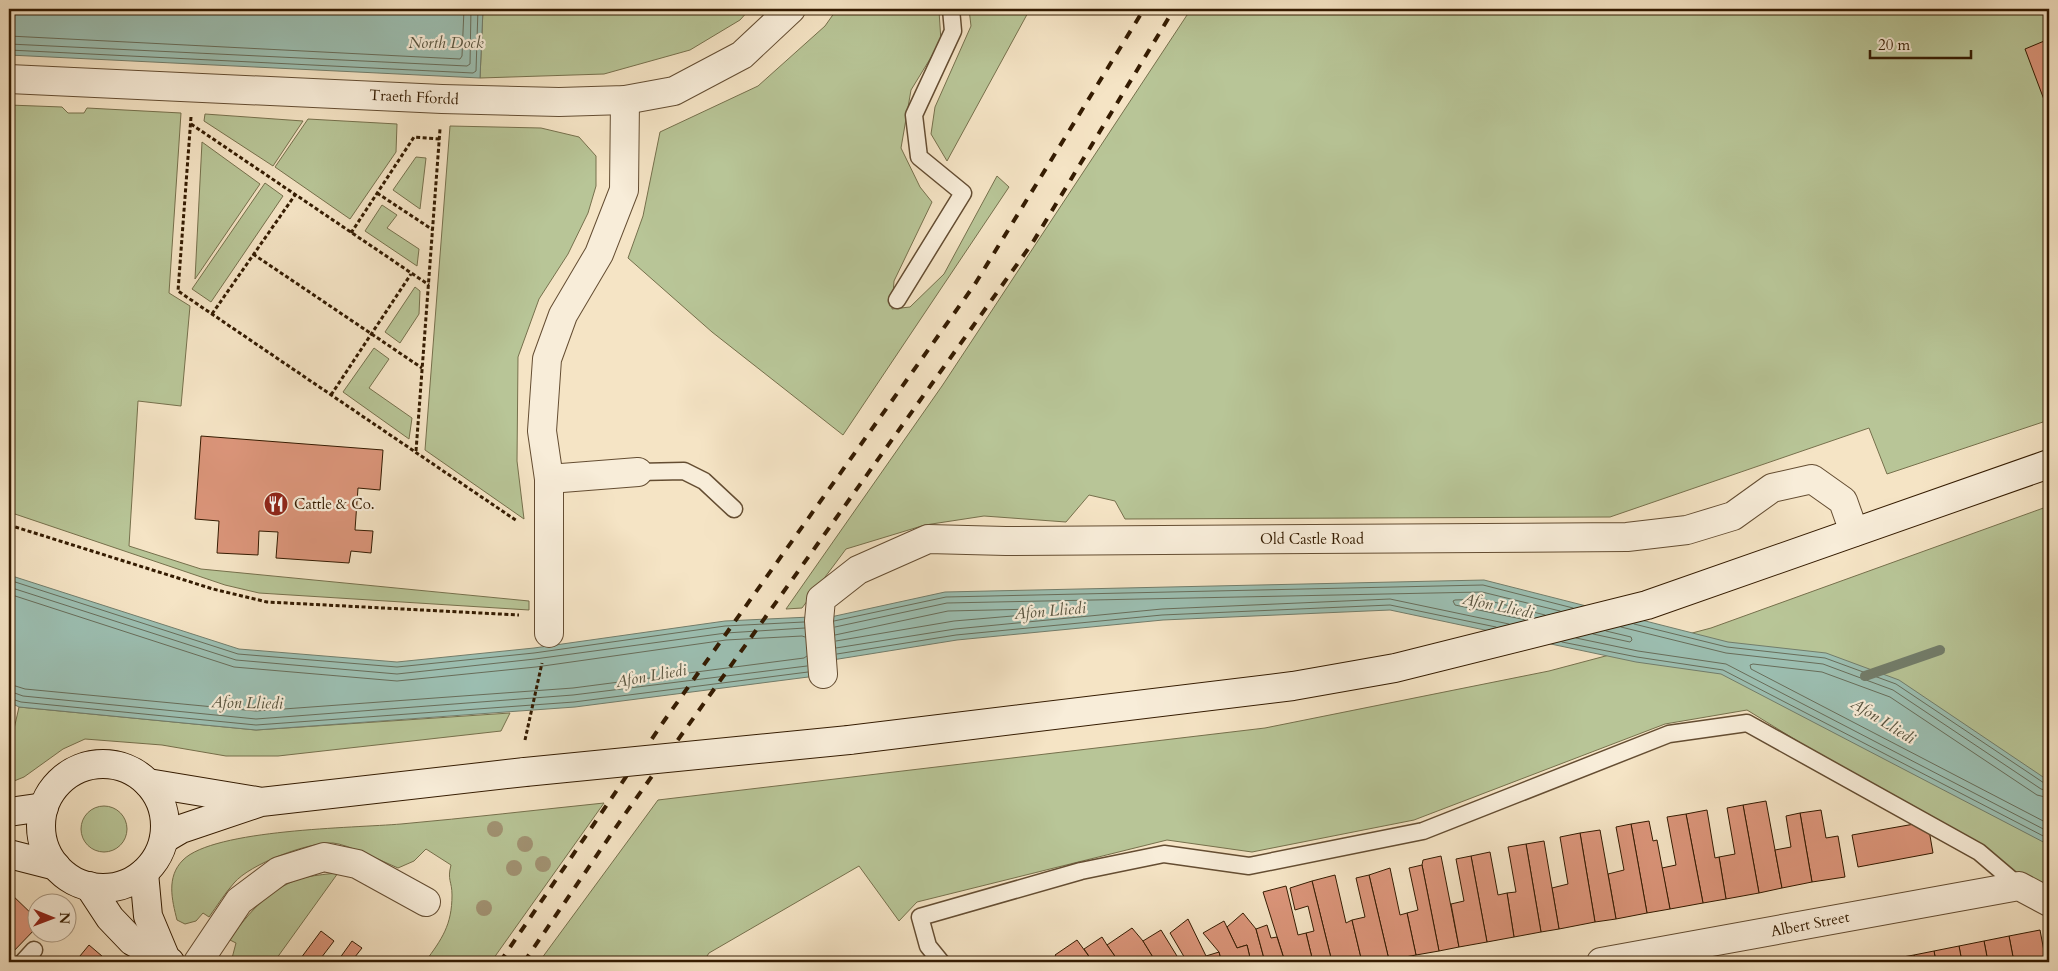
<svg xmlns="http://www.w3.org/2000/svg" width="2058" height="971" font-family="Cardo,serif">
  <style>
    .green { fill: #b8c597; stroke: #76704c }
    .water { fill: #9cbfb2; stroke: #727d6b }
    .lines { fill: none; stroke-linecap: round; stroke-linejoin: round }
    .shore { stroke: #686d5a; stroke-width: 1 }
    .stream { stroke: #727d6b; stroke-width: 10 }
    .building { fill: #db957a; stroke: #341b01 }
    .lane-casing { stroke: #644d32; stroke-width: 19 }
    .street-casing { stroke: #644d32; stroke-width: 30 }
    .secondary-casing { stroke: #341b01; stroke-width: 30 }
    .path { stroke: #341b01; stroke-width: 3; stroke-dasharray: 4 2.5; stroke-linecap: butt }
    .lane { stroke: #f8edd9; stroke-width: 16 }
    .street { stroke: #f8edd9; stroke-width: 28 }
    .secondary { stroke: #f8edd9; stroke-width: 28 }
    .rail { stroke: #341b01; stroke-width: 4; stroke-dasharray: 9 9; stroke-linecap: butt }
    .secondary-bridge-casing { stroke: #341b01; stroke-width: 30; stroke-linecap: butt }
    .secondary-bridge { stroke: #f8edd9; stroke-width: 28 }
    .tree { fill: #a19272 }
    .labels { text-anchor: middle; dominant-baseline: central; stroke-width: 4.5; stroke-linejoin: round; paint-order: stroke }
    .street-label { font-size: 15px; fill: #341b01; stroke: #f8edd9 }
    .poi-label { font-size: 15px; fill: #341b01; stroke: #f8edd9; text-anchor: start }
    .water-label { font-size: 16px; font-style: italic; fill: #58543f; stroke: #f8edd9 }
  </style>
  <rect width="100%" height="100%" fill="#f5e4c5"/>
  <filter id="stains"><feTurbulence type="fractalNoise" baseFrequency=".004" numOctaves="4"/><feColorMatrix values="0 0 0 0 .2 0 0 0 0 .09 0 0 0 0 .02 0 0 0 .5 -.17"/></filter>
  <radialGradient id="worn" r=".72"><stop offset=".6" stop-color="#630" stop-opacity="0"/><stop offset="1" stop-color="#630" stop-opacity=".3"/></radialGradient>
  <g class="green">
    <path d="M483 9H750L740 20 690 50 604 74 480 78Z"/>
    <path d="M837 9H937L939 11 941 41 911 90 901 148 920 187 932 202 894 281 892 309 910 307 944 274 997 176 1009 187 843 435 712 332 628 258 643 216 660 132 758 86 825 26Z"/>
    <path d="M969 9H1030L947 161 931 134 935 107 971 26Z"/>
    <path d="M1191 9H2049V420L1887 474 1869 428 1610 517 1125 519 1115 501 1089 495 1066 522 984 516 925 525 846 549 802 608 786 609 942 386Z"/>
    <path d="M9 105 62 107 68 113H84L87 108 181 113 169 293 190 306 181 406 138 401 129 546 201 569 529 601V610L259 593 225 585 9 512Z"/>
    <path d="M205 114 303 121 273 166 204 121Z"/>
    <path d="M308 119 397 124 396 152 350 219 275 167Z"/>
    <path d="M450 126 541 128 579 137 596 156V186L588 213 568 254 539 299 518 357 517 461 524 519 425 450Z"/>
    <path d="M202 142 260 184 195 279Z"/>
    <path d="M416 157 426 158 420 209 393 190Z"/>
    <path d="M265 183 283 196 211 302 192 289Z"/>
    <path d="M382 205 397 215 387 228 419 249 417 266 365 231Z"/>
    <path d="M415 287 420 291 419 314 400 343 385 332Z"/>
    <path d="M374 348 389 359 369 388 412 418 409 439 343 392Z"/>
    <path d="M2049 506V896L1747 710 1665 724 1414 820 1252 852 1167 840 917 902 899 921 859 866 709 953 703 962H539L658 800 1265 728 1549 671 1711 628Z"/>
    <path d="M19 707 256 730 510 713 501 731 278 756H226L162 745 85 739 63 749 24 777 9 783V751Z"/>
    <path d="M604 803 491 962H425C442 939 452 925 452 895 452 881 447 880 451 865L426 849 414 861 398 868C384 862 347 844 333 843 308 842 250 864 234 883 225 893 217 906 209 917L203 913 196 921 185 924 177 920C172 900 166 877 183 860 214 829 354 828 401 824 468 818 536 810 604 803Z"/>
    <circle cx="104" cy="829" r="23"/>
    <path d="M338 873 274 962H231L236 943 230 940C247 913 274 884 307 877 317 875 327 874 338 873Z"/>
  </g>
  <g class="water">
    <path d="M9 9H483L480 78 9 55Z"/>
    <path d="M9 575 239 649 397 662 534 648 725 621 810 617 826 618 945 592 1484 580 1728 642 1826 653 1899 680 2049 781V845L1721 674 1636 662 1390 610 1163 620 957 640 826 661 816 676 575 707 256 730 19 707 9 702Z"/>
  </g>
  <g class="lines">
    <g class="shore">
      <path d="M9 36 460 59 462 56 464 9"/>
      <path d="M9 44 467 66 470 64 471 9"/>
      <path d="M9 50 473 73 476 71 478 9"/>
      <path d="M9 580 238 654 397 667 534 653 725 626 804 622"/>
      <path d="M9 587 236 660 397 674 535 659 726 633 805 628"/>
      <path d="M9 594 234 667 397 681 536 667 726 640 802 636 805 637"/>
      <path d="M1526 620 1455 605 1453 601 1455 600 1482 599 1545 615"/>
      <path d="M834 621 946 597 1483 585 1573 608"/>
      <path d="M1634 624 1727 647 1825 658 1896 684 2044 783 2049 784"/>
      <path d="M835 627 947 603 1482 592 1560 611"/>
      <path d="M1621 627 1726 653 1823 664 1893 690 2041 789 2049 791"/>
      <path d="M1593 634 1630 642 1632 640 1631 637 1606 631"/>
      <path d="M835 635 948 611 1036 609 1038 611 1036 614 954 621 836 641"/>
      <path d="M1576 638 1638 651 1726 664 2049 832"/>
      <path d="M1562 642 1637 657 1723 670 2049 839"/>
      <path d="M836 648 955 629 1162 609 1390 599 1509 624"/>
      <path d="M837 654 956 635 1162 615 1390 605 1496 627"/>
      <path d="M9 684 25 689 256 711 573 688 804 658 807 656"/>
      <path d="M9 691 23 696 256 719 573 695 807 666"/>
      <path d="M9 698 21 702 256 725 574 702 808 672"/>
      <path d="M2049 798 2037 795 1890 697 1822 672 1753 664 1750 665 1751 669 2049 824"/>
    </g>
    <path class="stream" d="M1865 676 1940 650"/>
  </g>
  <g class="building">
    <path d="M2049 39V113L2025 49Z"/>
    <path d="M201 436 383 450 380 490 358 488 355 530 373 531 371 553 351 551 349 563 276 558 278 532 259 531 258 555 217 553 219 521 195 519Z"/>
    <path d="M1766 801 1782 888 1759 893 1743 805Z"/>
    <path d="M1743 805 1759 893 1726 899 1719 857 1735 854 1727 808Z"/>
    <path d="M1707 810 1715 858 1719 857 1726 899 1703 903 1686 814Z"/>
    <path d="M1821 810 1826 838 1838 836 1845 877 1812 882 1800 813Z"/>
    <path d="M1800 813 1812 882 1782 888 1775 850 1791 847 1786 816Z"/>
    <path d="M1686 814 1703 903 1670 909 1662 868 1676 865 1667 817Z"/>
    <path d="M1649 821 1653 841 1657 840 1670 909 1647 913 1631 824Z"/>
    <path d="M1920 823 1929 830 1933 853 1858 867 1852 835Z"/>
    <path d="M1631 824 1647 913 1616 919 1608 874 1624 870 1616 827Z"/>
    <path d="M1600 830 1616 919 1595 922 1580 833Z"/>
    <path d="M1580 833 1595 922 1559 929 1552 888 1568 884 1560 837Z"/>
    <path d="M1544 841 1559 929 1541 932 1526 844Z"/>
    <path d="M1526 844 1541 932 1514 937 1507 893 1516 892 1508 847Z"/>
    <path d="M1490 852 1498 895 1507 893 1514 937 1487 942 1471 856Z"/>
    <path d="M1441 856 1459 947 1439 951 1422 865 1423 860Z"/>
    <path d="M1471 856 1487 942 1459 947 1451 904 1464 901 1456 859Z"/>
    <path d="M1422 865 1439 951 1416 955 1407 913 1418 910 1409 868Z"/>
    <path d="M1390 868 1400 915 1407 913 1416 955 1389 960 1369 875Z"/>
    <path d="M1335 875 1346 923 1352 920 1362 962H1332L1312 881Z"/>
    <path d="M1369 875 1389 960 1377 962H1362L1352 920 1365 917 1356 878Z"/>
    <path d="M1312 881 1332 962H1313L1306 933 1314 931 1308 906 1295 910 1290 888Z"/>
    <path d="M1286 886 1298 935 1306 933 1313 962H1285L1263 892Z"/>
    <path d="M9 892 38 920V926L9 956Z"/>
    <path d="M1243 913 1256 929 1265 962H1251L1247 945 1237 948 1227 927Z"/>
    <path d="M1188 919 1206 956 1219 952 1222 962H1196L1195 957 1186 960 1170 933Z"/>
    <path d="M1224 921 1237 948 1247 945 1251 962H1222L1219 952 1203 933Z"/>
    <path d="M1267 925 1271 938 1277 937 1285 962H1265L1256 929Z"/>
    <path d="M1132 928 1143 941 1156 962H1119L1107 945Z"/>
    <path d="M1161 930 1180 961 1195 957 1196 962H1156L1143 941Z"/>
    <path d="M2040 930 2046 962H2014L2009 936Z"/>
    <path d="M321 931 334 941 318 962H298Z"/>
    <path d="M2009 936 2014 962H1988L1984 941Z"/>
    <path d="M1102 937 1107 945 1119 962H1093L1084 949Z"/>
    <path d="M1077 940 1093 962H1060L1055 955Z"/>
    <path d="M352 941 362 948 351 962H337Z"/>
    <path d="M1984 941 1988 962H1962L1959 946Z"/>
    <path d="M89 945 109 962H75Z"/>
    <path d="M1959 946 1962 962H1936L1934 951Z"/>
    <path d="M1934 951 1936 962H1915L1914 955Z"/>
    <path d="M1914 955 1915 962H1886V960Z"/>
  </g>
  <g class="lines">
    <defs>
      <g id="lane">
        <path d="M897 300 963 193 919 157 914 115 953 31 951 9"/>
        <path d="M638 472 684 471 704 481 734 509"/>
        <path d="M23 962 34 950"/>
        <path d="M941 962 928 946 920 917 1081 871 1164 854 1249 866 1423 831 1669 734 1747 723 1979 852 2019 886"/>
      </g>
      <g id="street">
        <path d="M9 79 442 99 559 102 625 100 674 91 742 55 791 9"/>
        <path d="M625 100 624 190 599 254 563 315 547 359 542 431 549 479 638 472"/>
        <path d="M549 479V633"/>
        <path d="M823 674 819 621 821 599 858 570 928 539 1006 541 1627 537 1687 530 1733 516 1772 488 1812 479 1843 501 1854 532"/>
        <path d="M198 962 239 901 279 871 324 857 357 864 426 902"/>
        <path d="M1601 962 2019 886 2049 902"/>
      </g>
      <g id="secondary">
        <path d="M849 740 1293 686 1395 668 1647 605 2049 464"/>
        <circle cx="103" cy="826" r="62"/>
        <path d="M148 783 257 801"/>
        <path d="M9 812 44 807"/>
        <path d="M164 839 181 829 261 802 525 772"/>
        <path d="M9 854 56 866"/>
        <path d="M144 873 148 916 166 959"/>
        <path d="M89 886 110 918 132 941 170 962"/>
      </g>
    </defs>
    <use href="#lane" class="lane-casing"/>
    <use href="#street" class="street-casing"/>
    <use href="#secondary" class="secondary-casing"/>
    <g class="path">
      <path d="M191 117 178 291 517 521"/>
      <path d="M191 124 429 285"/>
      <path d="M377 193 433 230"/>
      <path d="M351 233 414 137 440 139"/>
      <path d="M253 254 422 368"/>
      <path d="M212 314 295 195"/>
      <path d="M331 395 411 274"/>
      <path d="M416 451 440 129"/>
      <path d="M9 525 213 589 267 602 519 615"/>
      <path d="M525 740 542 663"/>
    </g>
    <use href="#lane" class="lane"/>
    <use href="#street" class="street"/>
    <use href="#secondary" class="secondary"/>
    <g class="rail">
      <path d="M500 962 664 721 975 284 1144 9"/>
      <path d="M524 962 625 814 1033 242 1174 9"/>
    </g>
    <defs>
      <path id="secondary-bridge" d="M525 772 849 740"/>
    </defs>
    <use href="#secondary-bridge" class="secondary-bridge-casing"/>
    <use href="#secondary-bridge" class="secondary-bridge"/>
  </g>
  <g class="tree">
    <circle cx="495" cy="829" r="8"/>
    <circle cx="525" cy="844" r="8"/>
    <circle cx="543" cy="864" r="8"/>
    <circle cx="514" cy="868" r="8"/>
    <circle cx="484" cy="908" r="8"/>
  </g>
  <defs>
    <symbol id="restaurant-disc" viewBox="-11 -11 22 22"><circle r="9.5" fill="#8f2418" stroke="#f8edd9"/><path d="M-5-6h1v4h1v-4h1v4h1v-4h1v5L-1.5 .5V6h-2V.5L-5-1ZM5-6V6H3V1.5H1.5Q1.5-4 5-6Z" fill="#fff"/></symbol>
  </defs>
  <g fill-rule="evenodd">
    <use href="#restaurant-disc" x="262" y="490" width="28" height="28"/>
  </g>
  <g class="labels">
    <g class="street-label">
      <text transform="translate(414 97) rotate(3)">Traeth Ffordd</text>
      <text x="1312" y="539">Old Castle Road</text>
      <text transform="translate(1810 924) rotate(-11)">Albert Street</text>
    </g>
    <g class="poi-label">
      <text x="294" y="504">Cattle &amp; Co.</text>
    </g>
    <g class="water-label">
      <text x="446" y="43">North Dock</text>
      <text transform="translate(1498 606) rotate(12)">Afon Lliedi</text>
      <text transform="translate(1050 611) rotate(-5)">Afon Lliedi</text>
      <text transform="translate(651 676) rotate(-10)">Afon Lliedi</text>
      <text transform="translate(247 703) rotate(1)">Afon Lliedi</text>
      <text transform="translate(1883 721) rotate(32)">Afon Lliedi</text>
    </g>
  </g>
  <rect width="2058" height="971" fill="none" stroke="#f5e4c5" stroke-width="30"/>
  <rect x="10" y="10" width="2038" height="951" fill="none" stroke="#341b01" stroke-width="2.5"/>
  <rect x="15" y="15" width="2028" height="941" fill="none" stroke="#341b01"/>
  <g transform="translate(52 918) rotate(91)"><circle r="24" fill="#f8edd9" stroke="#aa9983"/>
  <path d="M0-4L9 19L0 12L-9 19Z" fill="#8f2418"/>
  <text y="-8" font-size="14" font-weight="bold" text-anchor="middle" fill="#341b01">N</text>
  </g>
  <path d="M1870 50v8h101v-8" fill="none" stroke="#341b01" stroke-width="2.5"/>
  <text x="1878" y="50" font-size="15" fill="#341b01" stroke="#f8edd9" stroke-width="4" paint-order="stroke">20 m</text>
  <rect width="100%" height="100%" filter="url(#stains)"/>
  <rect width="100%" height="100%" fill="url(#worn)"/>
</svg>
